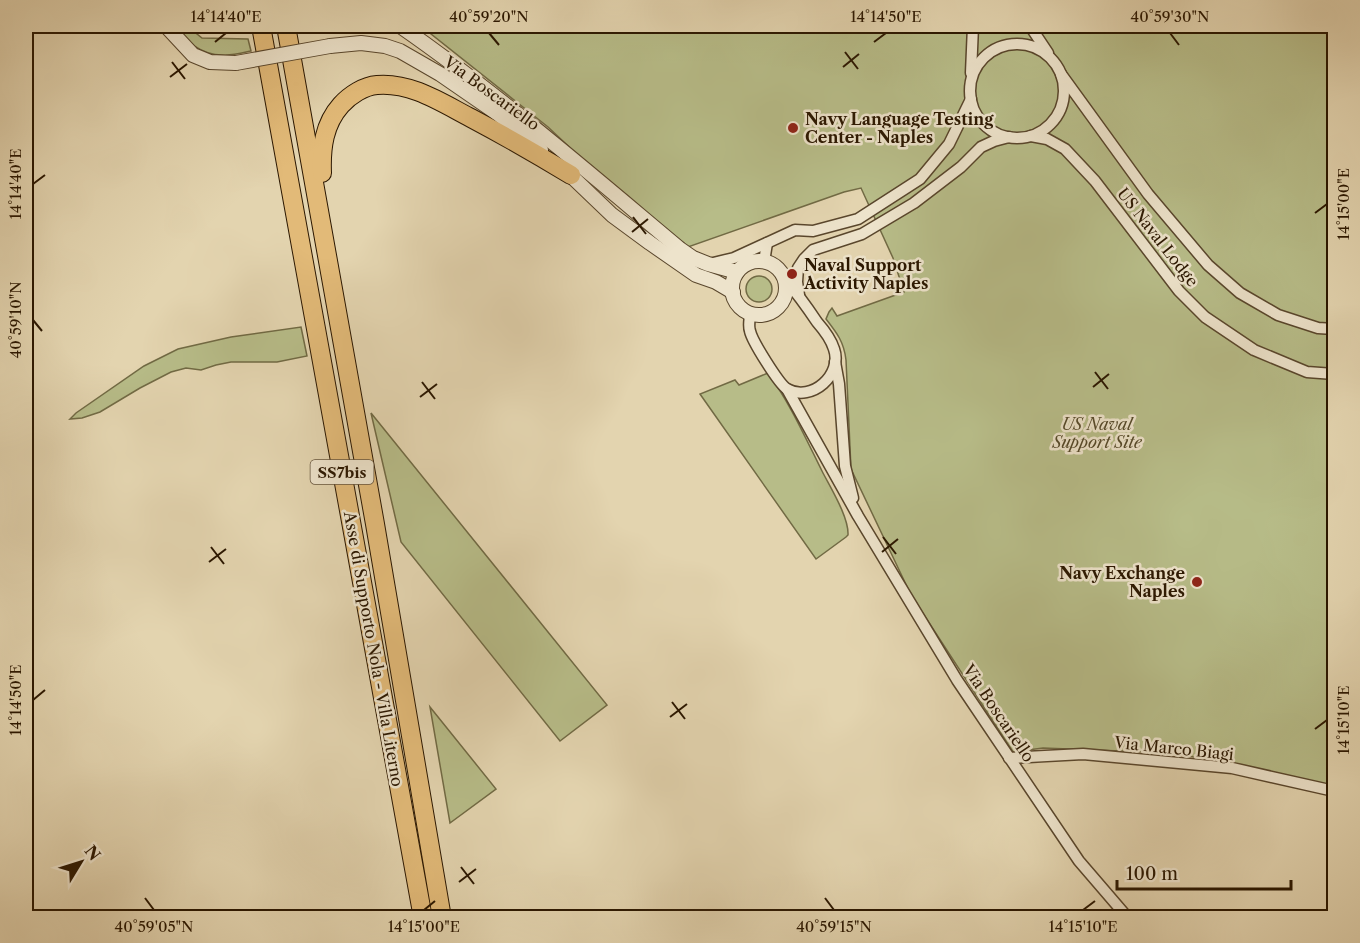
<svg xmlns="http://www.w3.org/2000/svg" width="1360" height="943" font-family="'Libre Caslon Text',serif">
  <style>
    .green { fill: #b7bc88; stroke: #716a44; stroke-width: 1.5 }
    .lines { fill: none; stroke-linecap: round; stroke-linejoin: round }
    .minor-casing { stroke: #59462c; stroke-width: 13 }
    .tertiary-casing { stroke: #59462c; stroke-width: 16 }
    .trunk-casing { stroke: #2b1700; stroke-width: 20 }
    .minor { stroke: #ede3cb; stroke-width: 10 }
    .tertiary { stroke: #ede3cb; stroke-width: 14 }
    .trunk { stroke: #e2ba78; stroke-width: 18 }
    .tertiary-bridge-casing { stroke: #59462c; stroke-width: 16; stroke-linecap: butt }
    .tertiary-bridge { stroke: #ede3cb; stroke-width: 14 }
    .ticks { fill: none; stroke: #2b1700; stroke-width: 2 }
    .poi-dot { fill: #8f2418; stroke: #ede3cb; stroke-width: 2 }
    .labels { text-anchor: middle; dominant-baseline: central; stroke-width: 5; stroke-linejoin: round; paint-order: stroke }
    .shield { fill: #ede3cb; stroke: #65543d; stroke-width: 1.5 }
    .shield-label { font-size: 15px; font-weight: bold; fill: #2b1700 }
    .street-label { font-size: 16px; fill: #2b1700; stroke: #ede3cb }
    .poi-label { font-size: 16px; font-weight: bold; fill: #2b1700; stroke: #ede3cb; text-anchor: start }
    .park-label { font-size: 16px; font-style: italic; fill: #554929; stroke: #ede3cb }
    .neatline { fill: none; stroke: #2b1700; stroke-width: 2 }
    .ticks-label { font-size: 15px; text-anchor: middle; fill: #2b1700 }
  </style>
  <rect width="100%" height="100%" fill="#e3d4af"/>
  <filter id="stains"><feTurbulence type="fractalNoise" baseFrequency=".00333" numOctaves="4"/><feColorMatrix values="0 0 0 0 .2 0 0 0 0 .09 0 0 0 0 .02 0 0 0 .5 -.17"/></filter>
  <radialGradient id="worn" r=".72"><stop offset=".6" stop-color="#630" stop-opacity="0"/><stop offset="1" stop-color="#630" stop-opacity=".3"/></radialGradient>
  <g class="green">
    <path d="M173 26H187L202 38 248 39 251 51C242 53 231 56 222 55 201 55 186 41 173 26Z"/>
    <path d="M421 26H1334V787L1264 770 1173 753 1043 748 1013 752 911 595 851 469 846 360C844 342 837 333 826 319L829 312 832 308 837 316 904 292 893 258 861 188 844 192 688 247 612 187 548 127Z"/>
    <circle cx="759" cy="289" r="13"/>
    <path d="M301 327 307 356 277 362H231L216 365 201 370 186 368 171 372 140 388 100 412 82 418 70 419 76 413 144 366 178 349 231 337Z"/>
    <path d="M768 373C790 403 805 437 822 471 830 487 849 517 848 535L846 537 816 559 700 394 735 380 739 385Z"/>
    <path d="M371 413 607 705 560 741 401 542Z"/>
    <path d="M430 707 496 789 450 823Z"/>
  </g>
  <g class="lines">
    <defs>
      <g id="minor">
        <path d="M1030 26 1048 53"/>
        <circle cx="1017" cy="91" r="47"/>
        <path d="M971 73 973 26"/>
        <path d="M1061 74 1148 194 1208 265 1240 293 1278 315 1318 328 1334 329"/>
        <path d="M1031 136 1047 139 1065 149 1095 181 1179 291 1205 317 1254 350 1307 372 1334 374"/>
        <path d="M764 262 767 243"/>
        <path d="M709 264 734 258 795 230 813 231 858 219 920 179 949 144 971 99"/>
        <path d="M799 295 797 282 798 268 804 259 813 250 862 234 914 203 961 167 981 147 994 141 1009 137"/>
        <path d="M750 313C750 319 748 326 750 331 752 341 779 384 787 389 812 403 843 374 834 349 831 339 824 330 817 322 807 307 796 292 784 278"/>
        <path d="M835 362 839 384 845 466 853 498"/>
        <path d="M787 389 858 516 957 680 1079 861 1128 918"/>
        <path d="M1009 758 1083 754 1232 768 1334 791"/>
      </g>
      <g id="tertiary">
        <path d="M166 26 193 55 210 62 236 63"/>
        <path d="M400 26C498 94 588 172 680 249L693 258 708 264 737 272"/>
        <path d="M330 46 361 43 385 46 400 51 440 74 498 114 541 150"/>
        <path d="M565 170 612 215 650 243 696 275 716 282 733 292"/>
        <circle cx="759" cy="288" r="27"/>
      </g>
      <g id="trunk">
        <path d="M261 26 423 918"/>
        <path d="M286 26 375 524 442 918"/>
        <path d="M322 173C321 148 324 124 341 105 350 95 364 86 377 85 411 82 442 103 471 118 505 136 538 155 571 175"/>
      </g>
    </defs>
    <use href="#minor" class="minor-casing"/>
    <use href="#tertiary" class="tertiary-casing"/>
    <use href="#trunk" class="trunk-casing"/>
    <use href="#minor" class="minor"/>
    <use href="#tertiary" class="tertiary"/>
    <use href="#trunk" class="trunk"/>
    <defs>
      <path id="tertiary-bridge" d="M236 63 330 46"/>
    </defs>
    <use href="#tertiary-bridge" class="tertiary-bridge-casing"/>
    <use href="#tertiary-bridge" class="tertiary-bridge"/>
  </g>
  <path class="ticks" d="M489 33 499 45M1170 33 1179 45M215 42 226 33M874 42 886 33M845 52 858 69M172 62 185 79M843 67 859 54M170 77 187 64M33 184 45 175M1315 213 1327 204M633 217 646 234M632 232 648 219M33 320 42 331M1095 372 1108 389M422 382 435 399M1093 387 1109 374M420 397 437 384M883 537 896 554M211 547 224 564M882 552 898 539M209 562 226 549M33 700 45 690M672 702 685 719M670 717 687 704M1315 729 1327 720M461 867 474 884M459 882 476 869M145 898 154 910M825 898 834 910M424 910 435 901M1083 910 1095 901"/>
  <g class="poi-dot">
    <circle cx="793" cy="128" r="6"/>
    <circle cx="792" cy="274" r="6"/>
    <circle cx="1197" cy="582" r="6"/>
  </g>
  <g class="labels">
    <rect class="shield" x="310.5" y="460" width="63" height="24" rx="4.5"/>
    <g class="shield-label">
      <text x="342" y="472">SS7bis</text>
    </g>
    <g class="street-label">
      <text transform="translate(492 93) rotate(36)">Via Boscariello</text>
      <text transform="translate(1158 237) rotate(52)">US Naval Lodge</text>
      <text transform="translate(374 649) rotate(80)">Asse di Supporto Nola - Villa Literno</text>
      <text transform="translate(999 713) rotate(56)">Via Boscariello</text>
      <text transform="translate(1174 748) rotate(6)">Via Marco Biagi</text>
    </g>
    <g class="poi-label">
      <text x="805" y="119">Navy Language Testing<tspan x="805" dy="18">Center - Naples</tspan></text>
      <text x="804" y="265">Naval Support<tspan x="804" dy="18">Activity Naples</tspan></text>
      <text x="1185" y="573" text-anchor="end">Navy Exchange<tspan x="1185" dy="18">Naples</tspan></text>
    </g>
    <g class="park-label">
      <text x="1097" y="424">US Naval<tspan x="1097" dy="18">Support Site</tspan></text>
    </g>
  </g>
  <rect width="1360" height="943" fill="none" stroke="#e3d4af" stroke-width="66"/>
  <g transform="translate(81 862) rotate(52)" stroke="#ede3cb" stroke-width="4.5" paint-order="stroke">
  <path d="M0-4.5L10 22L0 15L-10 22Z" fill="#2b1700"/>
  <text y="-9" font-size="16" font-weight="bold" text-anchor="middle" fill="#2b1700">N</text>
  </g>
  <path d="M1117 880v9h174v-9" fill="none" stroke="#2b1700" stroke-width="3"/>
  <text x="1126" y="880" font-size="18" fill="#2b1700" stroke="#ede3cb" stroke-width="4.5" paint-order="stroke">100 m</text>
  <rect x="33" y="33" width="1294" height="877" class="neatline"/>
  <g class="ticks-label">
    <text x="226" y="22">14°14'40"E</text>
    <text x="489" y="22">40°59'20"N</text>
    <text x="886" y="22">14°14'50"E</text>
    <text x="1170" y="22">40°59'30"N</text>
    <text transform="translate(16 184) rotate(-90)" y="5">14°14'40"E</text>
    <text transform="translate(1344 204) rotate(-90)" y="5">14°15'00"E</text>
    <text transform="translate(16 320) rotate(-90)" y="5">40°59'10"N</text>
    <text transform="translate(16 700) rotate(-90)" y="5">14°14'50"E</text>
    <text transform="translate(1344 720) rotate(-90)" y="5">14°15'10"E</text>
    <text x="154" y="932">40°59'05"N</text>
    <text x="424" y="932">14°15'00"E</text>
    <text x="834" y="932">40°59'15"N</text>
    <text x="1083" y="932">14°15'10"E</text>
  </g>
  <rect width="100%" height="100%" filter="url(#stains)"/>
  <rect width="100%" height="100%" fill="url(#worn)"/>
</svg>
